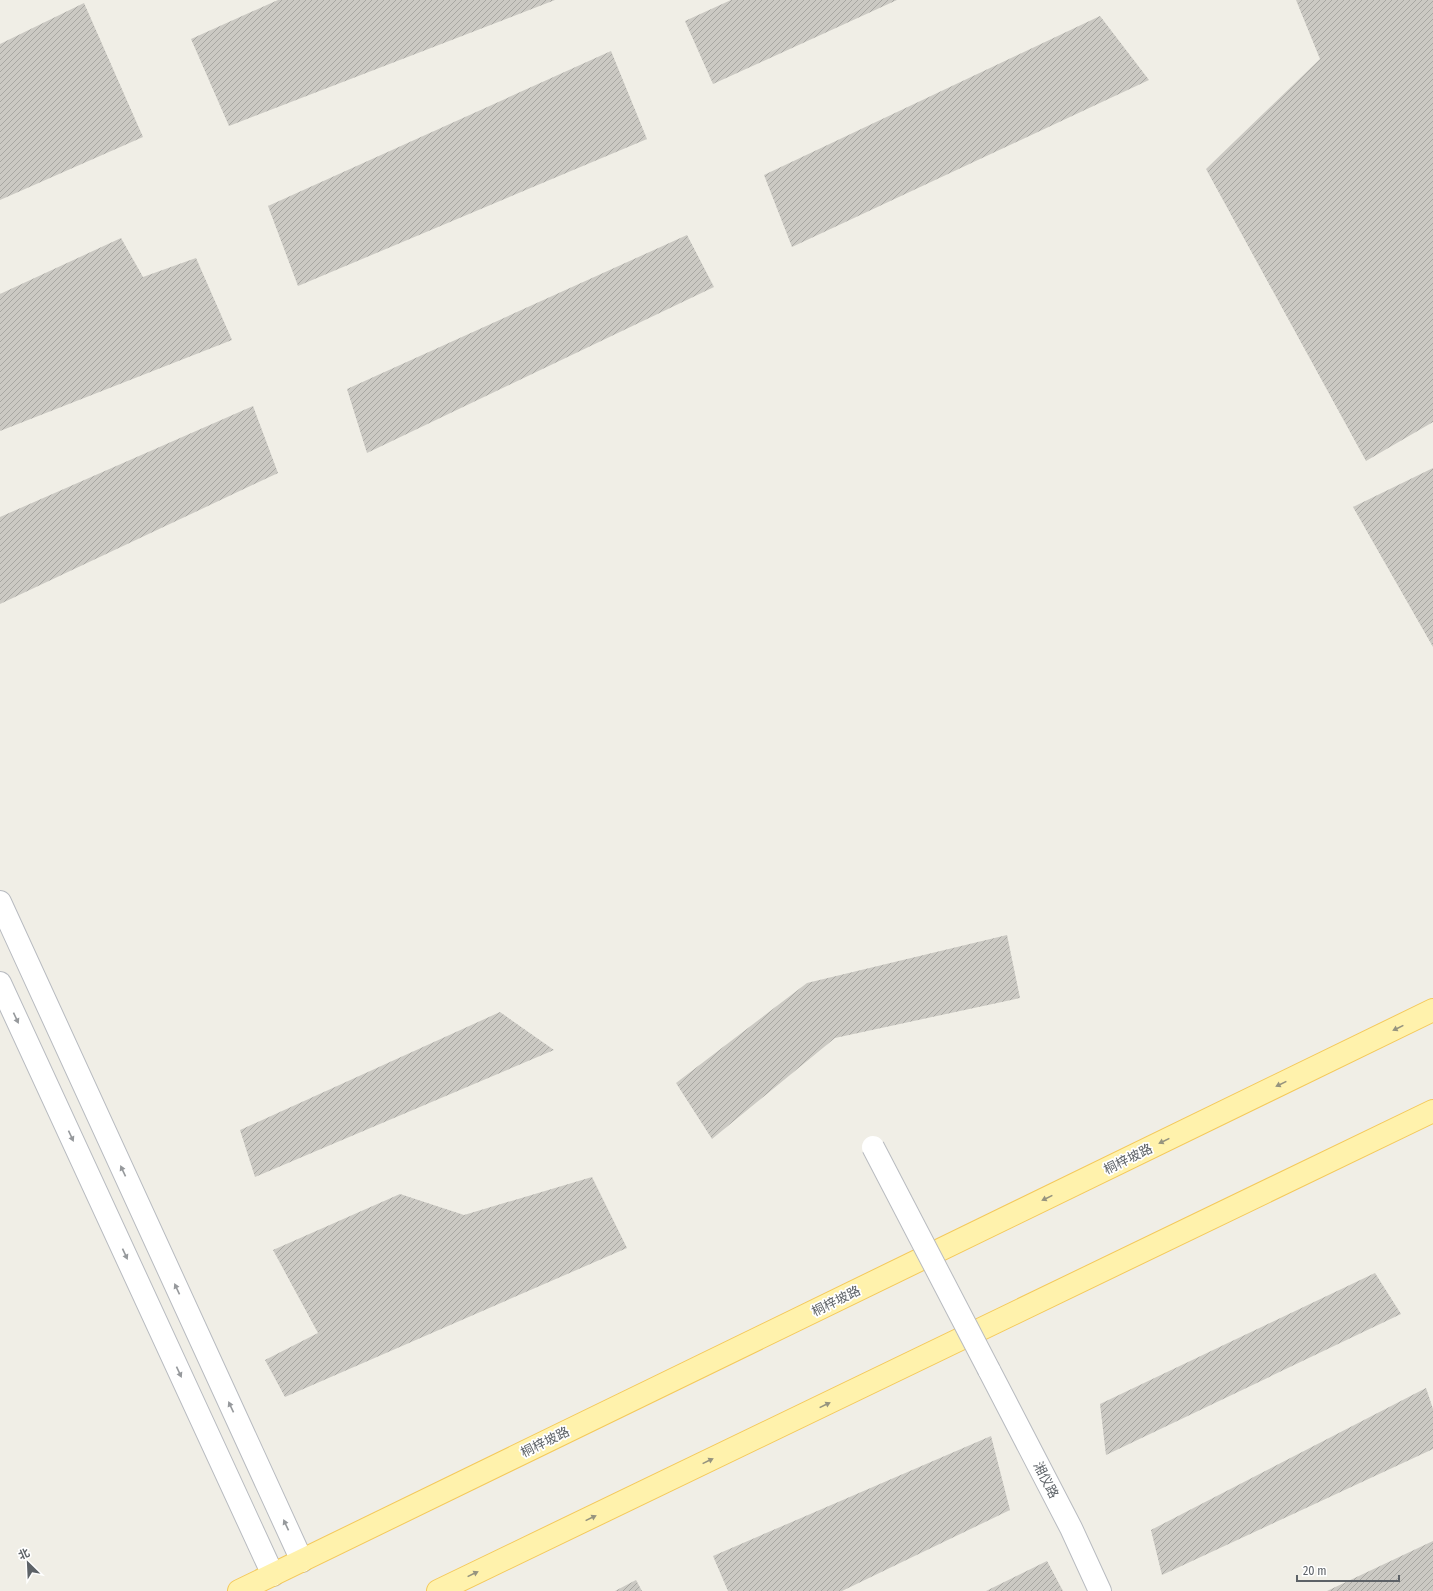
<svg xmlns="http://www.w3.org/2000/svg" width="1433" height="1591" font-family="'Fira Sans Condensed','Noto Sans SC',sans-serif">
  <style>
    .building { fill: url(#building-hatch) }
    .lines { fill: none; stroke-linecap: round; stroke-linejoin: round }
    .minor-casing { stroke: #b8bbc0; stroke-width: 24 }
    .tertiary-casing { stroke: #b8bbc0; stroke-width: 24 }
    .primary-casing { stroke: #f4c95b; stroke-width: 24 }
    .minor { stroke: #fff; stroke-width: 22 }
    .tertiary { stroke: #fff; stroke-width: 22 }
    .primary { stroke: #fff2ac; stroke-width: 22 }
    .minor-bridge-casing { stroke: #b8bbc0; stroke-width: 24; stroke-linecap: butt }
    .minor-bridge { stroke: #fff; stroke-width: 22 }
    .oneway { fill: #96999c }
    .oneway2 { fill: #96947f }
    .labels { text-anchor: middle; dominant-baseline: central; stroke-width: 3.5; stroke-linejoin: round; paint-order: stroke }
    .street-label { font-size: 13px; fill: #5d6267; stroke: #fff }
  </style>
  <defs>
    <pattern id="building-hatch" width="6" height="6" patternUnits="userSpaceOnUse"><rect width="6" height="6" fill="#cbc9c3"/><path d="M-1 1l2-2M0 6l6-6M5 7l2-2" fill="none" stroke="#a8a7a2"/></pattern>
  </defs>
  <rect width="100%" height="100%" fill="#f0eee6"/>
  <g class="building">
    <path d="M278 0H555L229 126 191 39Z"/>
    <path d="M731 0H897L713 84 685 21Z"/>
    <path d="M1296 0H1433V422L1366 461 1206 169 1320 59Z"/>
    <path d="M84 3 143 137 0 200V44Z"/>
    <path d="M1100 16 1149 80 792 247 764 175Z"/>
    <path d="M611 51 647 139 298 286 268 206Z"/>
    <path d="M687 235 714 287 367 453 347 389Z"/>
    <path d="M121 238 143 277 196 258 232 340 0 431V294Z"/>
    <path d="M253 406 278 473 0 604V517Z"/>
    <path d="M1433 468V647L1353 507Z"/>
    <path d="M1007 935 1020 998 835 1038 712 1139 676 1083 807 983Z"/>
    <path d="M500 1012 554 1050 255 1177 240 1130Z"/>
    <path d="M592 1177 627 1248 285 1397 265 1360 318 1333 273 1250 400 1194 464 1215Z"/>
    <path d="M1375 1273 1401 1314 1106 1455 1100 1404Z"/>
    <path d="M1426 1388 1433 1409V1449L1162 1575 1151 1530Z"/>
    <path d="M991 1436 1010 1510 842 1591H728L713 1556Z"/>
    <path d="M1433 1541V1591H1327Z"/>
    <path d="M1047 1561 1063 1591H986Z"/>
    <path d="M636 1580 642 1591H615Z"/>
  </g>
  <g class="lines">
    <defs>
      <path id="minor" d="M989 1370 1071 1528 1100 1591"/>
      <g id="tertiary">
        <path d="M0 902 302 1561"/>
        <path d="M0 983 273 1575"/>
      </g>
      <g id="primary">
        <path d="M239 1591 1433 1010"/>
        <path d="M438 1591 1433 1111"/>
      </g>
    </defs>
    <use href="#minor" class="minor-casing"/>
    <use href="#tertiary" class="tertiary-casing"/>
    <use href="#primary" class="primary-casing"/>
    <use href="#minor" class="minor"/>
    <use href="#tertiary" class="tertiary"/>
    <use href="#primary" class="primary"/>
    <defs>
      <path id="minor-bridge" d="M873 1147 989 1370"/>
    </defs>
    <use href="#minor-bridge" class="minor-bridge-casing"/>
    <use href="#minor-bridge" class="minor-bridge"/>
  </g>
  <defs><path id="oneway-solid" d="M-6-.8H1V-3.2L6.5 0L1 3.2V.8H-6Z"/></defs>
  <g class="oneway">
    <use href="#oneway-solid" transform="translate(16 1018) rotate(65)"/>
    <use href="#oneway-solid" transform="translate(71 1136) rotate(65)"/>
    <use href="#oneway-solid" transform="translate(123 1171) rotate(-115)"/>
    <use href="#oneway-solid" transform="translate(125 1254) rotate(65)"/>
    <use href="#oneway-solid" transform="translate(177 1289) rotate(-115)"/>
    <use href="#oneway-solid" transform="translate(179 1372) rotate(65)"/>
    <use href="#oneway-solid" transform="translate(231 1407) rotate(-115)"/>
    <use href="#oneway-solid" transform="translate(286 1525) rotate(-115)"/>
  </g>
  <g class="oneway2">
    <use href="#oneway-solid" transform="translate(1398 1028) rotate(154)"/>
    <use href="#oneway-solid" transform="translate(1281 1084) rotate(154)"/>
    <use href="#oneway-solid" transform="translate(1164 1141) rotate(154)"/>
    <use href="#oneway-solid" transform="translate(1047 1198) rotate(154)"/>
    <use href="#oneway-solid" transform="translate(825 1405) rotate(-26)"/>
    <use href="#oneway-solid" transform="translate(708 1461) rotate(-26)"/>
    <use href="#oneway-solid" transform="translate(591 1518) rotate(-26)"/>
    <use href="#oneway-solid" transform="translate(473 1574) rotate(-26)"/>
  </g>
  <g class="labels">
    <g class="street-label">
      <text transform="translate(1128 1159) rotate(-26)">桐梓坡路</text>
      <text transform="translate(836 1301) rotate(-26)">桐梓坡路</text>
      <text transform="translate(545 1442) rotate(-26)">桐梓坡路</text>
      <text transform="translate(1046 1480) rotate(63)">湘仪路</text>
    </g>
  </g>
  <g transform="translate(28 1563) rotate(336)" stroke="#ffffff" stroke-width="3" paint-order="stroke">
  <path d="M0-3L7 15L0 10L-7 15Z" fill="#5d6267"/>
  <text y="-6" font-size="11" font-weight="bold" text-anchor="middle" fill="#5d6267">北</text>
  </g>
  <path d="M1297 1575v6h102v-6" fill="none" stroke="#5d6267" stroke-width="2"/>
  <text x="1303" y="1575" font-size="12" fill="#5d6267" stroke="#ffffff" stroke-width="3" paint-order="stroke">20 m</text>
</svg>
